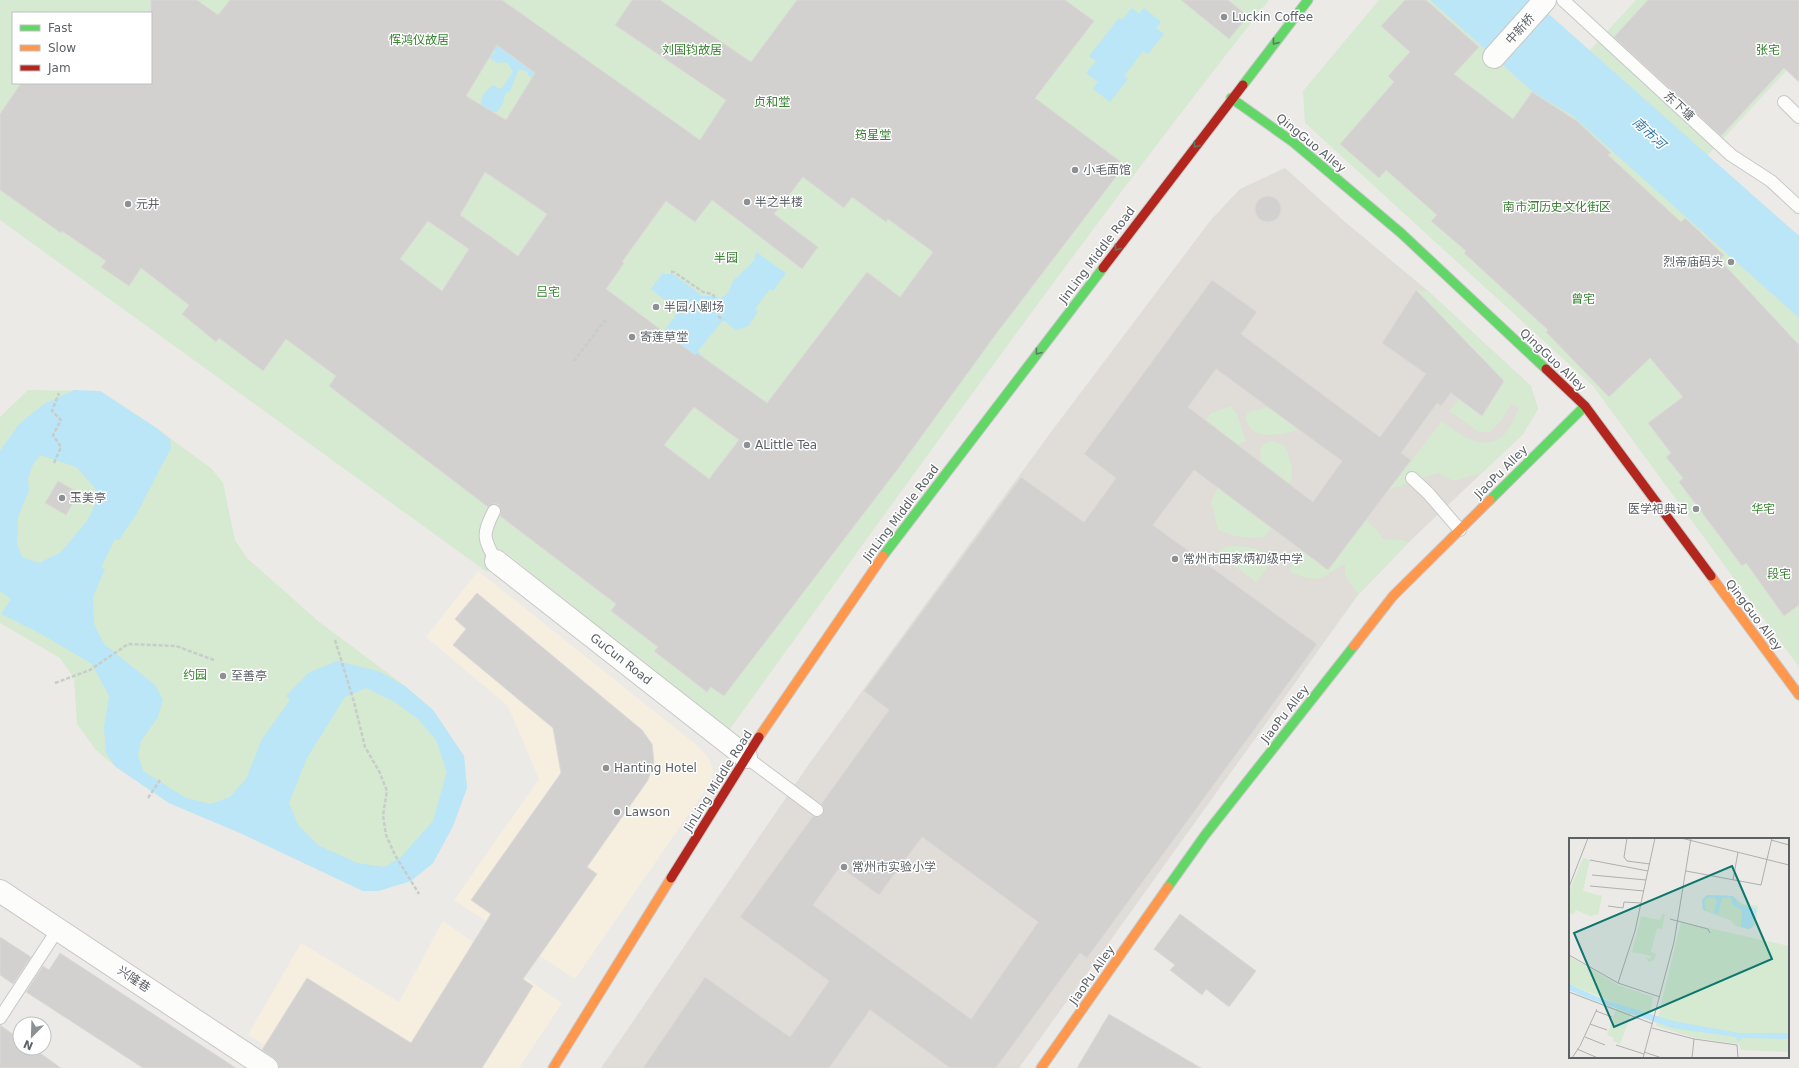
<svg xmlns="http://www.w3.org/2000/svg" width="1799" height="1068" font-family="'DejaVu Sans','Noto Sans SC',sans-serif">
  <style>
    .commercial { fill: #f6eedf }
    .education { fill: #e0dcd7 }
    .green { fill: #d6e9d1; fill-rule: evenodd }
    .water { fill: #bae6f8; fill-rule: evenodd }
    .building { fill: #d3d1d0; stroke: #dcdad6; fill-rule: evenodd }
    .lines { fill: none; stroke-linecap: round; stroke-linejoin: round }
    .lane-casing { stroke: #c8c7c8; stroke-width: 14 }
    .street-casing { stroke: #c8c7c8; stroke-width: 24 }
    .fast-casing { stroke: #c8c9c9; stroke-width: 11 }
    .slow-casing { stroke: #c8c9c9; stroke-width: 11 }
    .jam-casing { stroke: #c8c9c9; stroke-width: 11 }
    .path { stroke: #c7cdc9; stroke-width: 2.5; stroke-dasharray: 4 2; stroke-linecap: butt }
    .lane { stroke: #fcfcfb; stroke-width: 12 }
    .street { stroke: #fcfcfb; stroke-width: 22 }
    .fast { stroke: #63d668; stroke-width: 9 }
    .slow { stroke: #ff974d; stroke-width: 9 }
    .jam { stroke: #b3261e; stroke-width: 9 }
    .oneway { stroke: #5d7866 }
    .poi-dot { fill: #8e9193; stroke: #fff; stroke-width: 1.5 }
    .labels { text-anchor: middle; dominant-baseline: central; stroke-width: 3; stroke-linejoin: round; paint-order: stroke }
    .poi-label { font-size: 12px; fill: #5c6166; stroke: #fff; text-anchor: start }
    .street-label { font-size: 12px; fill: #5c6166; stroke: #fff }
    .park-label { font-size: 12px; fill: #36822f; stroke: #fff }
    .water-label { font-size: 13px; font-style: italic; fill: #367ba6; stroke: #fff }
    .inset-road { fill: none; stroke: #aeafaf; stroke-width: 1 }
    .view { fill: #0f766e; fill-opacity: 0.15; stroke: #0f766e; stroke-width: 2 }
    .inset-edge { fill: none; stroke: #5c6166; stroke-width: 2 }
  </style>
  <rect width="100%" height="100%" fill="#eceae7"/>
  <g class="commercial">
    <path d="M478 571 698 746 709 759 714 773 704 792 575 979 454 900 539 779 508 706 426 637Z"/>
    <path d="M443 921 562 1003 519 1068H303L248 1035 301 943 399 1002Z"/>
  </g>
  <path class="education" d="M1285 168 1344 221 1428 291 1531 386 1538 409 1523 434 1409 542 1358 595 1019 1068H601L809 764 1048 436 1210 221 1240 189Z"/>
  <g class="green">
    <path d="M0 0H1269C1080 239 905 487 727 733L504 551 487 572 0 220ZM13 13H151V83H13Z"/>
    <path d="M1379 0H1430L1545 99 1636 0H1799V57L1667 199 1799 318V667L1593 386 1305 123 1303 91Z"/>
    <path d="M1416 290 1428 291 1531 386 1538 409 1523 434 1482 473 1453 481 1438 473 1389 490 1442 421C1457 433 1483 452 1501 437 1510 430 1515 417 1519 407L1511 404 1501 421 1490 432H1479L1449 411 1459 399 1482 415 1504 381Z"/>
    <path d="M28 390 100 391 155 427 212 469 223 483 235 540 247 558 318 621 405 686 433 710 464 756 467 788 453 826 433 863 411 881 378 891H363L240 833 169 803 116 767 96 750 77 724 74 678 60 658 0 623V417Z"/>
    <path d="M1231 406 1237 414 1246 441 1237 445 1205 420 1211 413Z"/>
    <path d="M1268 407 1299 430C1286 433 1263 439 1252 430 1249 428 1247 422 1245 419L1248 412Z"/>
    <path d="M1273 441 1285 446C1290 459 1295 470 1290 484L1261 463 1260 452 1263 444Z"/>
    <path d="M1218 487 1272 528 1265 537C1249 539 1233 537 1218 530L1211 501Z"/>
    <path d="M1366 520 1378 531 1382 539 1402 540 1409 542 1358 595 1345 575V564C1319 578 1322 584 1291 573L1290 564 1300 549 1328 570Z"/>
    <path d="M1227 546C1246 547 1260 545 1273 560L1256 582 1217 553Z"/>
  </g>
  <g class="water">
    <path d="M1430 0H1533L1799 236V318L1573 116 1533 92Z"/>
    <path d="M1132 8 1139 14 1144 8 1161 22 1156 28 1164 34 1148 54 1143 51 1124 76 1128 79 1110 102 1093 89 1098 82 1086 73 1096 61 1089 56 1119 18 1122 20Z"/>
    <path d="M492 33 501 48 520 62 525 57 538 65 537 79 531 78 526 71 519 69 510 91 505 94 503 103 497 112H493L481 105C481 95 486 90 494 85L499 89 502 88 513 72C509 64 507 60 498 63L489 58 495 52 486 42Z"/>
    <path d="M756 252 786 273 773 291 770 289 755 309 758 312 748 326 736 330 723 320 698 351 704 358 686 380 663 332 679 311 651 289 662 274C665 274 669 274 672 274 676 276 698 292 702 296H714L720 299 728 293 733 281 754 261Z"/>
    <path d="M74 390 100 391 155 427 170 439 171 448 137 513 119 540 115 539 101 567 105 569 93 597 94 624 104 644 155 685 163 700 158 717 141 741 138 755 143 771 186 798 211 804 230 797 246 779 262 739 290 700 286 696 308 673 337 661 378 671 405 686 433 710 464 756 467 788 453 826 433 863 411 881 378 891H363L240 833 169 803 116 767 106 753 104 727 109 696 92 664 43 635 1 614 11 599 0 591V451L19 424 44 404ZM41 455 76 467 96 489 95 505 87 521 61 552 39 563 22 557 17 544 18 517 29 491 28 479 33 464ZM366 688 395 702 419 720 436 740 447 772 433 821 400 858 384 867 357 863 318 845 298 825 289 803 307 758 345 697Z"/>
  </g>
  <g class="building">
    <path d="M151 0H197L218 15 230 0H502L700 140 726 100 615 25 632 0H660L751 62 797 0H1065L1094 21 1035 98 1125 165 996 334 894 474 724 696 711 687 707 692 654 651 658 647 611 611 616 604 500 516 501 510 498 504H493L488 507 329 386 336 376 286 339 263 371 219 338 216 342 182 314 189 305 141 268 129 286 101 267 106 261 62 231 61 233 0 190V114L21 83H151ZM497 45 535 73 506 120 466 96ZM485 172 547 214 518 256 460 215ZM803 177 844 208 852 197 886 222 888 219 933 252 900 297 867 272 767 403 697 353 695 355 606 289 624 263 622 262 666 201 695 222 712 200 802 269 818 247 774 214ZM428 221 469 249 442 291 400 259ZM694 407 739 440 709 479 664 445Z"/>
    <path d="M1181 0H1228L1248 16 1229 39Z"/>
    <path d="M1405 0H1426L1479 47 1454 74 1513 119 1532 92 1577 121 1611 153 1608 155 1681 222 1685 218 1724 255 1720 260 1799 345V605L1784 616 1746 563 1742 566 1679 482 1683 478 1666 457 1671 453 1648 423 1683 397 1650 358 1609 397 1546 332 1548 330 1464 253 1466 251 1431 221 1437 215 1386 170 1379 178 1340 144 1394 82 1388 76 1410 52 1381 26Z"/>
    <path d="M1648 0H1799V82L1784 68 1721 136 1614 37Z"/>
    <circle cx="1268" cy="209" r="13"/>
    <path d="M1212 280 1257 312 1241 334 1380 437 1426 374 1382 343 1416 290 1504 381 1482 416 1451 393 1441 406 1437 403 1401 453 1411 460 1328 570 1194 470 1153 525 1317 644 1087 958 1080 953 996 1068H950L870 1010 829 1068H643L705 977 790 1037 829 981 740 917 813 816 820 817 823 814 824 807 821 804 889 710 864 691 1021 477 1084 522 1116 478 1084 454ZM1216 369 1342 461 1313 502 1188 407ZM922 837 1038 922 971 1019 813 905 840 867 879 895Z"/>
    <path d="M58 481 79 493 66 515 45 503Z"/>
    <path d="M477 593 642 730 652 744 654 762 648 780 587 867 597 874 523 979 533 986 482 1068H279L278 1062 274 1058 262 1050 307 978 411 1043 491 914 471 900 561 773 553 728 453 645 466 629 455 619Z"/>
    <path d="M1180 914 1256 971 1229 1007 1206 989 1202 995 1170 970 1175 965 1154 949Z"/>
    <path d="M0 937 31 957 13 984 0 975Z"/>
    <path d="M60 953 236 1068H143L26 992 43 966 49 970Z"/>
    <path d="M1109 1014 1201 1068H1077Z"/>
    <path d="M0 1025 20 1039V1048H33L61 1068H0Z"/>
  </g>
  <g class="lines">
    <defs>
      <g id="lane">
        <path d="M1563 0 1731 155 1771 181 1799 207"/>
        <path d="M1784 102 1799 117"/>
        <path d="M1412 478 1428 493 1460 530"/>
        <path d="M494 511C482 535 483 538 496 561"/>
        <path d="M746 757 817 810"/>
        <path d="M0 1018 58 929"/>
      </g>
      <g id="street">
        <path d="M1494 57 1545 0"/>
        <path d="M496 561 746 757"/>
        <path d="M0 891 267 1068"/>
      </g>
      <g id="fast">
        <path d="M1243 85 1308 0"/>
        <path d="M1231 98 1293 142 1401 233 1546 369"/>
        <path d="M1490 500 1585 406"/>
        <path d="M883 556 1103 268"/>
        <path d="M1168 887 1205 835 1354 646"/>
      </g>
      <g id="slow">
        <path d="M1711 576 1799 695"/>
        <path d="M1354 646 1393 596 1490 500"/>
        <path d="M759 737 883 556"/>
        <path d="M553 1068 671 878"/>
        <path d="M1041 1068 1168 887"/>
      </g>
      <g id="jam">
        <path d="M1103 268 1243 85"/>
        <path d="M1546 369 1585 406 1711 576"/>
        <path d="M671 878 759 737"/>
      </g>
    </defs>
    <use href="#lane" class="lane-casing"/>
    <use href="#street" class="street-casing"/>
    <use href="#fast" class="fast-casing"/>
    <use href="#slow" class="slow-casing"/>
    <use href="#jam" class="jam-casing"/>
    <g class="path">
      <path d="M671 272H674L703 292 712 294 714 296V305L718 309V316L723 320"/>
      <path d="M574 361 606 319"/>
      <path d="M54 463 61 447 53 435 61 420 52 411 59 393"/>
      <path d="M335 640 354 702 365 747 379 771 387 791 383 815 386 835 395 855 419 894"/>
      <path d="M55 683 90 670 128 644 176 646 214 660"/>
      <path d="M148 798 160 780"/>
    </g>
    <use href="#lane" class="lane"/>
    <use href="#street" class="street"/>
    <use href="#fast" class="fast"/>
    <use href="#slow" class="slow"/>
    <use href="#jam" class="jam"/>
  </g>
  <defs><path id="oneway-chevron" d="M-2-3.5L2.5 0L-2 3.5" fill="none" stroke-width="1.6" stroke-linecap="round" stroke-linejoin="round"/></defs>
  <g class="oneway">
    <use href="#oneway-chevron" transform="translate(1275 42) rotate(128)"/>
    <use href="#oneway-chevron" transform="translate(1196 145) rotate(127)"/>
    <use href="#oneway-chevron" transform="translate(1117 248) rotate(127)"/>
    <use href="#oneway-chevron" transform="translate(1038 352) rotate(127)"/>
  </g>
  <g class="poi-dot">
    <circle cx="1224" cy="17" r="4"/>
    <circle cx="1075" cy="170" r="4"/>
    <circle cx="747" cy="202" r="4"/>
    <circle cx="128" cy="204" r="4"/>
    <circle cx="1731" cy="262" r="4"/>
    <circle cx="656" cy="307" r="4"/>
    <circle cx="632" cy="337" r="4"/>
    <circle cx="747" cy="445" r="4"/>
    <circle cx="62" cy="498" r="4"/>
    <circle cx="1696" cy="509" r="4"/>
    <circle cx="1175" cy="559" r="4"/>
    <circle cx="223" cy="676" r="4"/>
    <circle cx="606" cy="768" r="4"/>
    <circle cx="617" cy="812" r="4"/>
    <circle cx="844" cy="867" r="4"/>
  </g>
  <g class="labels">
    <g class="poi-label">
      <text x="1232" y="17">Luckin Coffee</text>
      <text x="1083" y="170">小毛面馆</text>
      <text x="755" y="202">半之半楼</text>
      <text x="136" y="204">元井</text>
      <text x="1723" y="262" text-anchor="end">烈帝庙码头</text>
      <text x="664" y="307">半园小剧场</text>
      <text x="640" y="337">寄莲草堂</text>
      <text x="755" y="445">ALittle Tea</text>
      <text x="70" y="498">玉美亭</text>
      <text x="1688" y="509" text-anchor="end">医学祀典记</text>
      <text x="1183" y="559">常州市田家炳初级中学</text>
      <text x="231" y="676">至善亭</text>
      <text x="614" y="768">Hanting Hotel</text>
      <text x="625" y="812">Lawson</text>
      <text x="852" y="867">常州市实验小学</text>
    </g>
    <g class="street-label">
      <text transform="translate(1520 29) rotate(-48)">中新桥</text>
      <text transform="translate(1679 106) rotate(43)">东下塘</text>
      <text transform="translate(1311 143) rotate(39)">QingGuo Alley</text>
      <text transform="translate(1097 255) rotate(-53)">JinLing Middle Road</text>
      <text transform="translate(1553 360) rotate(43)">QingGuo Alley</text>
      <text transform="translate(1501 472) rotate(-45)">JiaoPu Alley</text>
      <text transform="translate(901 513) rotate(-53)">JinLing Middle Road</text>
      <text transform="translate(1754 615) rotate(53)">QingGuo Alley</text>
      <text transform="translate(621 659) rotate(38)">GuCun Road</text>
      <text transform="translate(1285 714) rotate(-52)">JiaoPu Alley</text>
      <text transform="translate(718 781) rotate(-58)">JinLing Middle Road</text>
      <text transform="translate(1092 975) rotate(-55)">JiaoPu Alley</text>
      <text transform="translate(134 979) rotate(34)">兴隆巷</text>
    </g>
    <g class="park-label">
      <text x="419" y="40">恽鸿仪故居</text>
      <text x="692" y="50">刘国钧故居</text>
      <text x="1768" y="50">张宅</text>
      <text x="772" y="102">贞和堂</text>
      <text x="873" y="135">筠星堂</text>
      <text x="1557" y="207">南市河历史文化街区</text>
      <text x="726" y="258">半园</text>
      <text x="548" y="292">吕宅</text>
      <text x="1583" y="299">曾宅</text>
      <text x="1763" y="509">华宅</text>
      <text x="1779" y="574">段宅</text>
      <text x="195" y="675">约园</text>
    </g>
    <g class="water-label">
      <text transform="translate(1649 133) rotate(43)">南市河</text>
    </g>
  </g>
  <g transform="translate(1569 838)">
    <rect width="220" height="220" fill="#eceae7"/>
    <path d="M14 20 21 22 14 53 33 58 29 77 25 76 23 79 7 72 4 77 0 74V54ZM138 57 164 58 174 66 189 68 186 88 180 91 167 88 161 82 134 72 133 62ZM93 76H96L93 91 88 90 82 114 87 116 85 122 80 124 77 119 81 121 82 118 63 114 72 78 91 82ZM112 84 220 108V214L172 212 170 206 126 200 87 188ZM0 118 49 147 84 159 81 176 64 171 51 206 44 203 45 200 38 197 49 166 0 146Z" fill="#d6e9d1"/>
    <path d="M138 57 164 58 170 66 187 71 184 88 180 91 172 89 173 72 163 66 162 59 153 60 149 76 134 72 133 62ZM144 59 148 62 145 75 137 73 135 65 137 60ZM0 146 33 161 104 183 170 195H218L220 201 173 200 169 204 167 199 103 190 18 160 0 152Z" fill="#bae6f8" fill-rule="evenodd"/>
    <path class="inset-road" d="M58 0 55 19 58 23 81 26M112 0 220 27M202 2 220 7M21 22 79 33M117 33 192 47 203 0M23 37 77 42M164 42 169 14M21 48 75 53M0 49 19 0M39 68 54 70 55 64 72 65M101 81 139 91 141 95M0 117 49 145 91 159M49 145 66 93 86 0M0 154 84 186M27 173 43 179M21 186 38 192M83 190 125 201 168 207 169 220M16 199 36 207M47 207 75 216M8 211 29 220M75 214 93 220M3 220 11 208 28 171M74 220 105 104 122 0M123 220 125 201"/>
    <path class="view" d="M163 28 203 121 45 189 5 95Z"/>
    <rect width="220" height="220" class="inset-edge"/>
  </g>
  <rect x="12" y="12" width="140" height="72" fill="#ffffff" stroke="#bec0c2"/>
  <rect x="20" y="25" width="20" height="6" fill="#63d668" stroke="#bec0c2"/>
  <text x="48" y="32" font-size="12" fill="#5c6166">Fast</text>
  <rect x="20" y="45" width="20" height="6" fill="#ff974d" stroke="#bec0c2"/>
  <text x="48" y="52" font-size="12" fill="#5c6166">Slow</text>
  <rect x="20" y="65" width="20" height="6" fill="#b3261e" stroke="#bec0c2"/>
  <text x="48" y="72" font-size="12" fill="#5c6166">Jam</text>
  <g transform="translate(32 1036) rotate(203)"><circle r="19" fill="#ffffff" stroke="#bec0c2"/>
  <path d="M0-3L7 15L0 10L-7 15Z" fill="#8e9193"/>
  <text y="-6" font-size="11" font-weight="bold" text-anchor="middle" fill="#5c6166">N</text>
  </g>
</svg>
